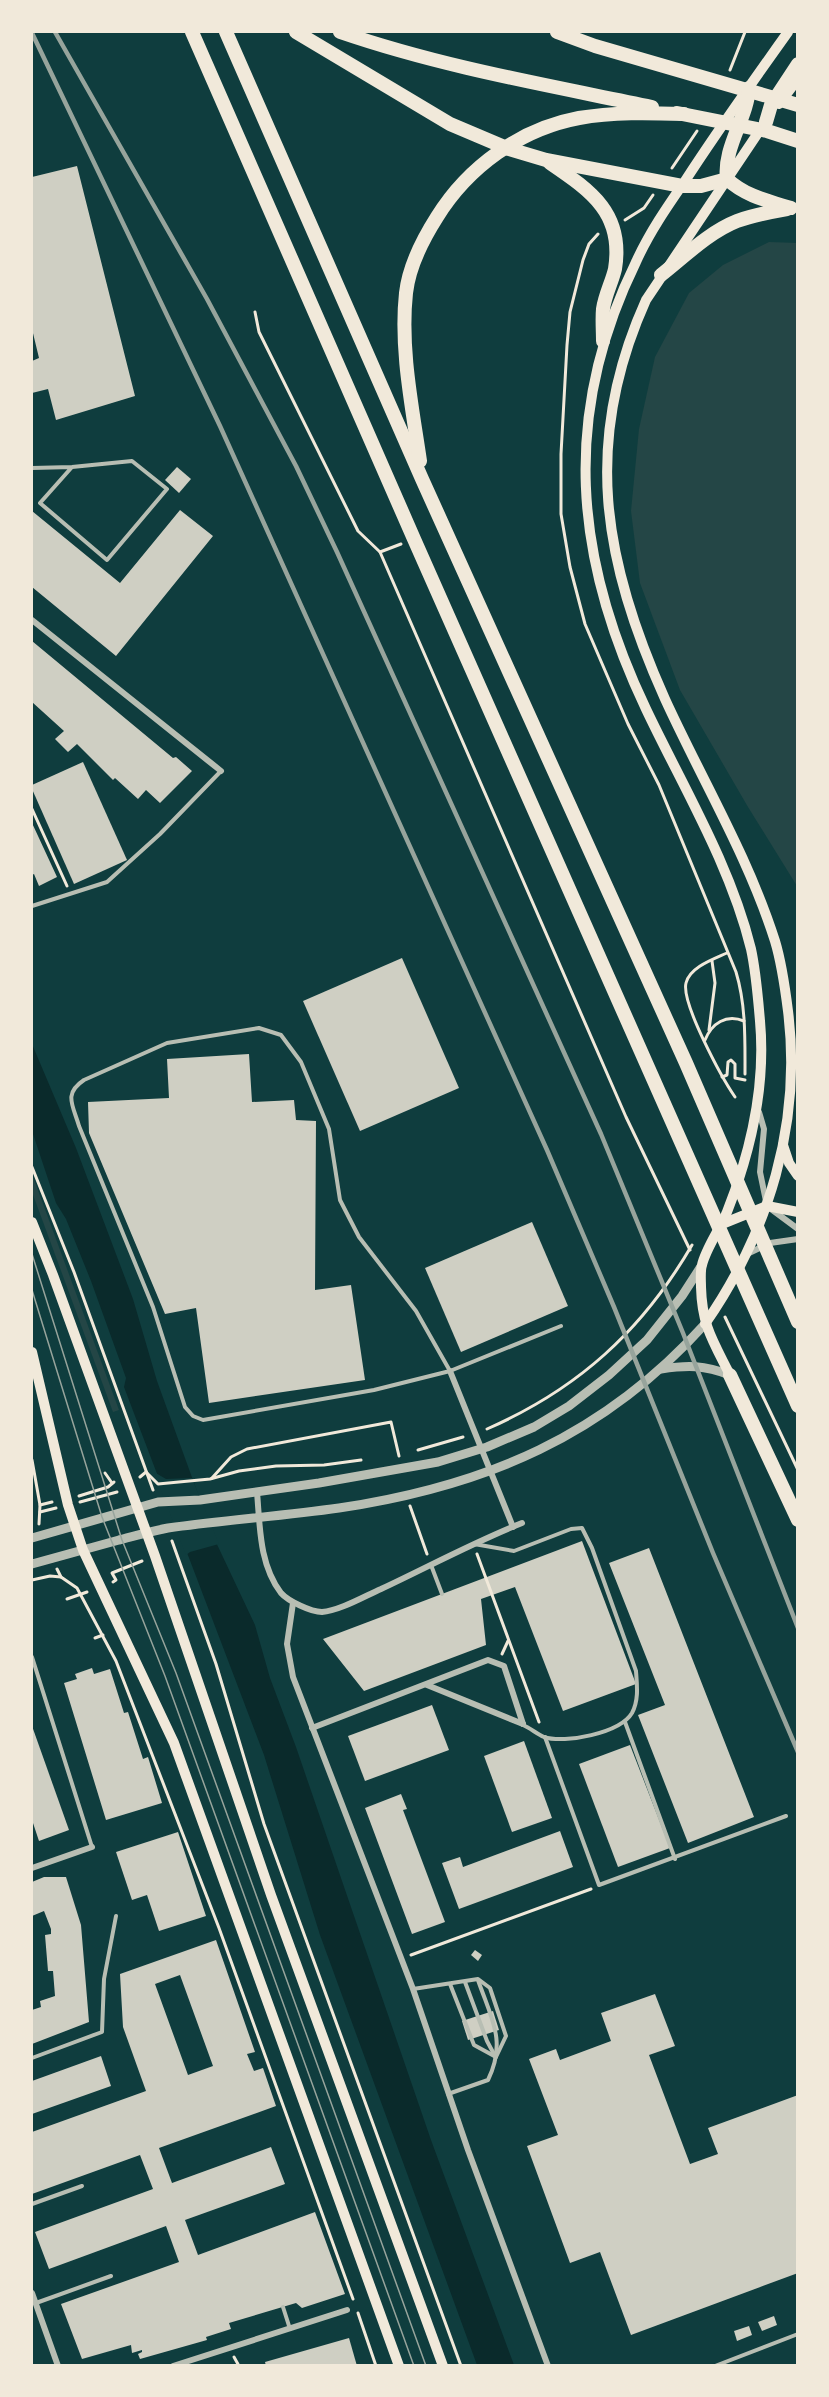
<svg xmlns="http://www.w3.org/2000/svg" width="829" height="2397" font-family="'DejaVu Sans',sans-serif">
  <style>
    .green { fill: #244646 }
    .water { fill: #0a2a2b }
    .pier { fill: #0f3d3e }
    .building { fill: #cfcfc3; fill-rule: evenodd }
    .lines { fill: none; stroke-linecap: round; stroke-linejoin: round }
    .path { stroke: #f1e9da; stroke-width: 3 }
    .service { stroke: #b8beb3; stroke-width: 4 }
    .minor { stroke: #b8beb3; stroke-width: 6 }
    .tertiary { stroke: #b8beb3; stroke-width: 9 }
    .secondary { stroke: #f1e9da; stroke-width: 10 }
    .motorway { stroke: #f1e9da; stroke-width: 14 }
    .tram { stroke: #97a49c; stroke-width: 1.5 }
    .rail { stroke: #97a49c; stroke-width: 4.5 }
  </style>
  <rect width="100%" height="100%" fill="#0f3d3e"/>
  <g class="green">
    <path d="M769 242 798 243 797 886 748 807 680 690 640 583 631 511 639 429 655 357 689 293 723 265Z"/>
    <path d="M32 1174 119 1410 113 1412 32 1192Z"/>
  </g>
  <path class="water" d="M32 1044 76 1148 133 1299 157 1381 214 1538 255 1625 270 1678 296 1747 431 2140 514 2365H477L320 1935 264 1755 124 1387 126 1378 91 1281 66 1219 56 1203 32 1131Z"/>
  <path class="pier" d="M154 1472 166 1479 192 1478 219 1544 190 1552 186 1555Z"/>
  <g class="building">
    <path d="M77 166 135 396 56 420 48 389 32 393V361L39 358 32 329V177Z"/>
    <path d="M177 467 191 479 179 493 165 480Z"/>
    <path d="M180 510 213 536 116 656 32 587V511L120 583Z"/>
    <path d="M32 641 173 758 176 757 192 771 160 803 146 790 138 799 115 778 113 780 77 744 68 752 55 739 64 731 32 702Z"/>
    <path d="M83 762 127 860 74 884 32 789V785Z"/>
    <path d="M32 823 57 877 39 886 34 874 32 875Z"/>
    <path d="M402 958 459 1088 360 1131 303 1001Z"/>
    <path d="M249 1054 252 1102 294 1100 296 1120 316 1121 315 1290 351 1285 365 1380 209 1403 196 1308 165 1314 89 1133 88 1102 169 1098 167 1059Z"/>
    <path d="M532 1222 568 1306 461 1352 425 1268Z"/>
    <path d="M582 1541 636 1684 563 1711 515 1587 481 1599 486 1645 364 1691 323 1639Z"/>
    <path d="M649 1548 754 1817 688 1843 638 1715 665 1705 609 1563Z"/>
    <path d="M92 1668 94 1674 110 1669 124 1713 128 1712 143 1759 148 1757 162 1803 106 1820 64 1683 77 1679 75 1674Z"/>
    <path d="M432 1705 449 1750 365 1781 348 1736Z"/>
    <path d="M32 1726 69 1830 39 1841 32 1820Z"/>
    <path d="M524 1741 552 1818 512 1832 484 1756Z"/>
    <path d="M630 1745 670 1848 618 1867 579 1764Z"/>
    <path d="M401 1794 407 1809 403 1810 445 1922 412 1934 365 1808Z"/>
    <path d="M560 1831 573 1867 459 1909 442 1863 460 1857 463 1867Z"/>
    <path d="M178 1832 206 1916 159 1931 147 1895 132 1900 116 1852Z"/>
    <path d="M44 1877H66L81 1925 89 2022 32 2044V2010L41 2007 40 2001 55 1996 53 1971H48L45 1935 51 1934V1929L44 1911 32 1916V1882Z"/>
    <path d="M216 1940 255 2052 247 2054 254 2071 263 2068 276 2106 159 2148 172 2183 271 2147 285 2184 185 2220 198 2255 315 2212 345 2294 302 2308 296 2303 229 2323 231 2329 206 2337 207 2340 140 2359 138 2354 142 2352V2350L132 2353 131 2345 82 2359 61 2304 179 2262 166 2226 49 2269 35 2232 153 2189 140 2155 32 2194V2132L146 2091 123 2027 120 1974ZM180 1975 213 2066 188 2075 155 1984Z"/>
    <path d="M475 1950 482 1955 478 1961 471 1955Z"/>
    <path d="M655 1994 675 2046 649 2055 690 2164 718 2154 708 2128 798 2095V2273L631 2335 600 2252 570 2263 527 2146 558 2135 529 2059 556 2049 560 2060 611 2041 601 2013Z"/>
    <path d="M493 2011 499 2030 468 2040 462 2021Z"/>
    <path d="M101 2056 111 2086 32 2114V2081Z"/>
    <path d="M774 2316 777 2325 762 2331 758 2322Z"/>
    <path d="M749 2326 752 2335 737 2341 734 2331Z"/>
    <path d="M349 2338 357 2366H266L265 2362Z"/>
  </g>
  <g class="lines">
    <g class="path">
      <path d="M730 70 745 32"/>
      <path d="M672 168 697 131"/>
      <path d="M625 220 644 208 653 195"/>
      <path d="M598 234 589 244 583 260 570 312 567 345 561 454V514L570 567 585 624 628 724 659 785 736 972C746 1005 745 1040 745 1074"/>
      <path d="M255 312 259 332 358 531 380 552 626 1117 690 1250"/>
      <path d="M380 552 401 544"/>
      <path d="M32 809 67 886"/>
      <path d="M727 953C714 959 690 967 686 983 681 1003 722 1078 735 1097"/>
      <path d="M709 1030 715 983 712 961"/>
      <path d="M705 1040C712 1023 726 1014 744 1021"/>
      <path d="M722 1077 727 1075 728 1062 731 1060 735 1064V1078L745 1080"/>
      <path d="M32 1167 74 1272 153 1490"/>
      <path d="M725 1317 798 1470"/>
      <path d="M487 1429C578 1389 642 1331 692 1245"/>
      <path d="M418 1450 463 1437"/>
      <path d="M32 1460 40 1505 39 1524"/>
      <path d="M105 1473 112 1483"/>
      <path d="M140 1477 146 1472 158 1484 210 1479 239 1471 276 1466 324 1465 361 1460"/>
      <path d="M212 1478 231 1457 247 1449 391 1422 399 1456"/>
      <path d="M79 1496 108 1487 114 1482"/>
      <path d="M80 1502 117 1492"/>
      <path d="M40 1505 52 1502"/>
      <path d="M410 1506 427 1554"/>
      <path d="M40 1512 56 1508"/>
      <path d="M172 1541 216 1664 264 1824 461 2366"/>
      <path d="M477 1554 539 1722"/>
      <path d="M57 1569 61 1577 77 1588 116 1661 219 1928 353 2299"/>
      <path d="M32 1580 50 1576 61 1577"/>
      <path d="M113 1582 116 1580 112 1573 142 1561"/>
      <path d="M67 1599 87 1592"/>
      <path d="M95 1638 103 1635"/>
      <path d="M502 1654 508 1641"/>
      <path d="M411 1955 591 1889"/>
      <path d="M358 2313 376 2366"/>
      <path d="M234 2357 239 2366"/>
    </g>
    <g class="service">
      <path d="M32 468 72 467 132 461 167 489 107 560 40 503 72 467"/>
      <path d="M32 906 107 882 160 834 221 771"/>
      <path d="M450 1371 416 1311 359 1237 340 1200 329 1129 301 1062 281 1035 259 1028 167 1043 84 1080C63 1094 73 1105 79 1126L153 1307 185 1407 193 1416 203 1420 374 1390 450 1371 561 1326"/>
      <path d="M474 1544 514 1551 571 1529 582 1528 592 1548 636 1671C637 1685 639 1700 632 1713 620 1733 565 1744 544 1737 537 1734 530 1728 523 1725"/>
      <path d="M431 1565 442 1594"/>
      <path d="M32 1657 92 1847"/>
      <path d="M625 1722 675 1859"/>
      <path d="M545 1737 599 1885 786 1816"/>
      <path d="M465 1982 487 2041 495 2056"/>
      <path d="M450 1984 474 2045 496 2057"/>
      <path d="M413 1989 478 1979 490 1988 506 2036 496 2057"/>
      <path d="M32 2058 102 2032 104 1979 116 1916"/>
      <path d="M448 2094 488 2080C507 2041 491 2018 478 1980"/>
      <path d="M32 2204 82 2186"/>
      <path d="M36 2303 111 2276"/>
      <path d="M283 2307 290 2329"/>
      <path d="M715 2366 798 2334"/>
    </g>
    <g class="minor">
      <path d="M32 620 221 771"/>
      <path d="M759 1112 764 1129 760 1172 767 1206 798 1229"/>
      <path d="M747 1254 770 1243 798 1239"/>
      <path d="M450 1371 513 1527"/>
      <path d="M257 1492C260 1526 259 1564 281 1593 288 1601 311 1612 322 1612 339 1611 365 1596 381 1589 428 1567 474 1542 522 1523"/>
      <path d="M293 1603 287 1644 293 1677 413 1989 468 2150 548 2366"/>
      <path d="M427 1685 523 1724"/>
      <path d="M312 1728 488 1660 504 1666 523 1724"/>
      <path d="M32 1868 92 1847"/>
      <path d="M32 2293 58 2366"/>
      <path d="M173 2366 347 2310"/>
    </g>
    <g class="tertiary">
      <path d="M661 1369C688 1365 704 1365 730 1375"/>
      <path d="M32 1538 158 1502 200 1500 319 1483 438 1462 487 1447 534 1427 569 1406 609 1375 647 1340 682 1296 702 1265"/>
      <path d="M32 1564C61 1556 90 1548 119 1540 136 1536 151 1531 168 1528 225 1520 282 1516 339 1508 486 1486 604 1436 705 1324"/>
    </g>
    <g class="secondary">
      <path d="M779 104 798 79"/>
      <path d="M783 1145 789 1163 798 1176"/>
      <path d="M32 1222 53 1275 155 1556 271 1895 443 2366"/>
      <path d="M722 1224 767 1206 798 1212"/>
      <path d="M705 1324C769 1232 802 1123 788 1011 785 987 782 964 775 941 748 856 702 780 665 699 603 561 582 442 646 300L764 124"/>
      <path d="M32 1352 68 1505 83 1550 174 1743 399 2366"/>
      <path d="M730 1375C713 1341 702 1326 701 1287 701 1280 700 1271 702 1265 706 1248 720 1229 727 1212 751 1151 766 1087 760 1021 758 997 756 972 751 949 730 864 683 787 646 709 574 558 561 415 636 262 649 233 667 207 685 181 718 130 753 81 788 32"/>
    </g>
    <g class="motorway">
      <path d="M192 32 414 539 798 1406"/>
      <path d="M226 32 422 479 686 1063 798 1322"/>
      <path d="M296 32 450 124 509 149 546 160 682 186H701L727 179"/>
      <path d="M340 32C442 67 547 85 652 107"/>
      <path d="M557 32 595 46 798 105"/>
      <path d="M749 88C747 119 723 147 727 179 745 196 768 201 791 208"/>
      <path d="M677 113 767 131 798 141"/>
      <path d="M766 122 771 105 798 64"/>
      <path d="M550 163C591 191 624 213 615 269 612 282 605 295 603 309 602 319 603 331 603 341"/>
      <path d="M661 275C684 257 709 232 737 221 753 215 770 212 787 209"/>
      <path d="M420 461C412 406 400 348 406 293 409 266 423 239 437 217 468 167 520 129 579 118 613 112 649 113 684 114"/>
      <path d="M730 1375 798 1520"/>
    </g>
    <g class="tram">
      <path d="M32 1254 122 1540 176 1673 426 2366"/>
      <path d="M32 1290 102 1517 165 1676 414 2366"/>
    </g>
    <g class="rail">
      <path d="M55 32 207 299 296 466 337 552 601 1134 683 1333 798 1628"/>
      <path d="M32 33 220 426 547 1150 614 1307 713 1553 798 1752"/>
    </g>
  </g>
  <rect width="829" height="2397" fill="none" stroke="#f1e9da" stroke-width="66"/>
</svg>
